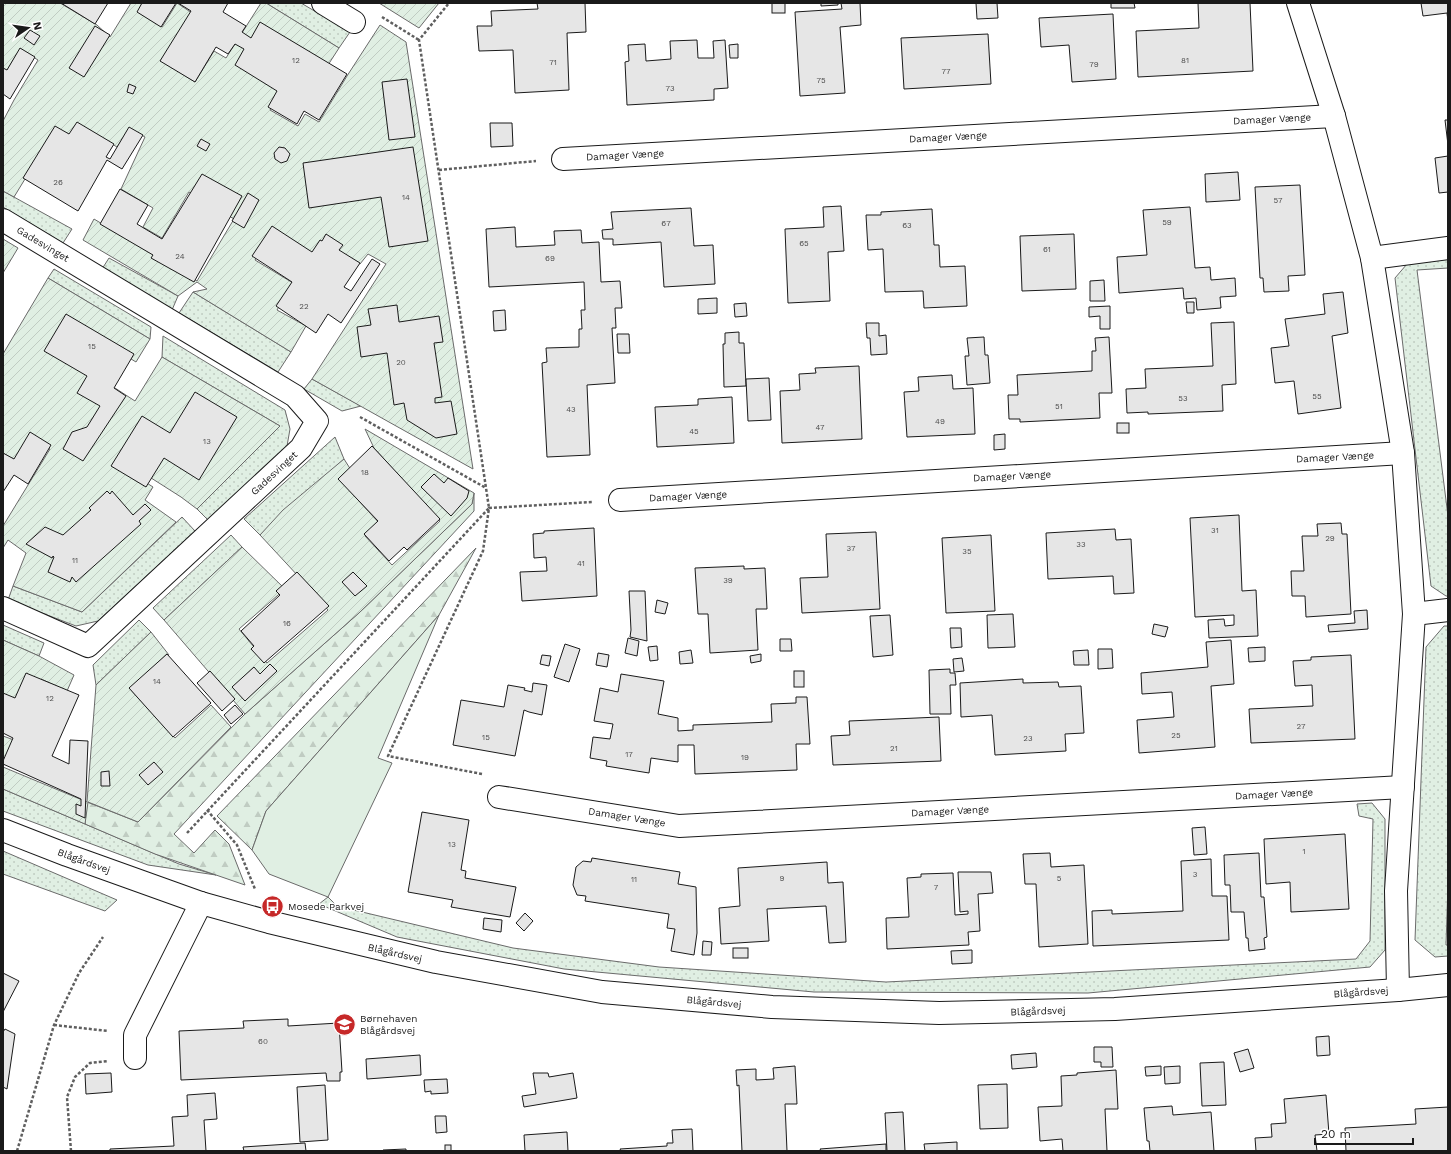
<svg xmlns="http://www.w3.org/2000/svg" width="1451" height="1154" font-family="'Work Sans',sans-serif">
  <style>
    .grass { fill: url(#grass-dots); stroke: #6a6a6a }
    .forest { fill: url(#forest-firs); stroke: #6a6a6a }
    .garden { fill: url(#garden-furrows); stroke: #6a6a6a }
    .pitch { fill: #e0efe3; stroke: #6a6a6a }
    .building { fill: #e6e6e6; stroke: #1a1a1a }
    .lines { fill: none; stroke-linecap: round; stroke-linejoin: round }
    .minor-casing { stroke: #1a1a1a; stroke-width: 24 }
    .path { stroke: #5f5f5f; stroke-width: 2.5; stroke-dasharray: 3 2; stroke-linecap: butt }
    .minor { stroke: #fff; stroke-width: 22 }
    .labels { text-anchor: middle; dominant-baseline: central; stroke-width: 3; stroke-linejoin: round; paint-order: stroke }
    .number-label { font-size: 8px; fill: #4d4d4d }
    .street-label { font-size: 10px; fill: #1a1a1a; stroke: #fff }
    .poi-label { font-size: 10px; fill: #1a1a1a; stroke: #fff; text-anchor: start }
  </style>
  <defs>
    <pattern id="grass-dots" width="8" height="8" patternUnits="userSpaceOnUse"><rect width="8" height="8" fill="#e0efe3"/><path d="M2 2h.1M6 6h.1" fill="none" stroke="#c0ccc2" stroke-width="1.8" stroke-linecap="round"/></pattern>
    <pattern id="forest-firs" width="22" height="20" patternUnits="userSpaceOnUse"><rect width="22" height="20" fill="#e0efe3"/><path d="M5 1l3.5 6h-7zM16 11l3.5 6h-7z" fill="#c0ccc2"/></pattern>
    <pattern id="garden-furrows" width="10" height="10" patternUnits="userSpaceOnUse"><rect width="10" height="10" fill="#e0efe3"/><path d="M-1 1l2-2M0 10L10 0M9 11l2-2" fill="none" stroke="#c0ccc2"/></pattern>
  </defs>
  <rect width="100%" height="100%" fill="#fff"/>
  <g class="grass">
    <path d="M266 3H301L350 32 339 48Z"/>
    <path d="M3 191 72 229 63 243 3 207Z"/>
    <path d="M109 258 178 296 172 310 102 269Z"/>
    <path d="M1448 258V268L1417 270 1448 516V596H1446L1431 586 1395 278 1407 264Z"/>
    <path d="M54 269 151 327 150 339 48 278Z"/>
    <path d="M193 292 291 352 278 372 179 313Z"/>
    <path d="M163 336 285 410 290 429 287 446 210 522 197 509 280 426 162 357Z"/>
    <path d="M312 379 361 406 342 411 304 389Z"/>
    <path d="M335 437 344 459 260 535 244 519Z"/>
    <path d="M182 517 195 531 98 621 76 626 8 600 13 586 82 612Z"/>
    <path d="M231 535 242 547 164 620 153 608Z"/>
    <path d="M139 620 151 632 96 685 93 665Z"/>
    <path d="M3 625 44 643 39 656 3 640Z"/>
    <path d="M1444 626H1448V884L1446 945H1448V956L1435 957 1415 940 1426 647Z"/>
    <path d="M3 789 179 864 216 875 148 865 3 811Z"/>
    <path d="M1372 803 1385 819V950L1370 967 1088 993 814 992 564 969 397 937 319 904 328 897 337 906 513 948 659 967 886 982 1356 959 1370 941 1373 819 1359 816 1357 804Z"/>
    <path d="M3 851 117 900 105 911 3 874Z"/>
  </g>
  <g class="forest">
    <path d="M474 493V511L174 834 194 853 215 830 229 844 245 885 155 854 85 824 87 802 138 822 245 714 360 612 472 504Z"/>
    <path d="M476 548 439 615 266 811 252 850 217 816Z"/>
  </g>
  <g class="garden">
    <path d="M3 3H60L97 25 110 37 131 3H143L138 12 162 27 177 3 192 13 162 61 195 82 214 51 226 58 261 3H266L339 48 328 65 281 92 270 110 298 126 305 114 319 122 347 76 380 25 406 42 473 469 312 379 386 264 368 254 360 264 321 241 313 254 272 231 255 260 293 283 277 310 306 326 291 352 193 292 207 289 197 282 178 296 83 240 94 219 197 281 234 219 189 192 162 238 143 227 153 208 121 189 145 137 130 129 117 147 78 124 70 136 25 179 14 197 3 191V121L14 100 38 60 20 49 6 72 3 70Z"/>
    <path d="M379 3H439L419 28Z"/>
    <path d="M3 239 18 248 3 273Z"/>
    <path d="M48 278 150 339 136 362 69 321 95 376 103 407 115 388 135 401 162 357 280 426 197 509 181 497 148 476 174 443 122 467 153 487 145 500 176 522 82 612 13 586 26 553 8 540 3 548V526L50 449 30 436 16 461 3 453V354Z"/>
    <path d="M365 429 474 493 472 504 360 612 245 714 164 620 242 547 285 589 239 629 267 663 328 610 299 577 260 535 283 510 344 459 351 470 340 480 379 523 365 536 392 565 440 521 374 448Z"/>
    <path d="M151 632 169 655 131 690 175 738 211 705 231 727 138 822 88 802 85 824 3 789V767L87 802 96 685Z"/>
    <path d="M3 640 39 656 74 675 67 691 41 679 26 707 3 697Z"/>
    <path d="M3 736 14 740 3 762Z"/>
  </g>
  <path class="pitch" d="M439 615 378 758 392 763 328 897 269 874 252 850 266 811Z"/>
  <g class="building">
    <path d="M61 3H108L95 24Z"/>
    <path d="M142 3H176L161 27 137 12Z"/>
    <path d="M178 3H228L223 12 246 26 242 32 251 38 260 22 347 74 319 120 304 111 297 124 268 107 277 91 235 65 244 49 235 44 228 54 216 47 195 82 160 61 191 11Z"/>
    <path d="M537 3H585L586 32 567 33 569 90 515 93 513 50 479 51 477 26H492L491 11 538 9Z"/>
    <rect x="772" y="3" width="13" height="10"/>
    <path d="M821 3H838V5L821 6Z"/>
    <path d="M841 3H860L861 25 840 27 845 93 800 96 795 12 842 9Z"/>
    <path d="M976 3H997L998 18 977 19Z"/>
    <path d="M1111 3H1134L1135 8H1111Z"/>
    <path d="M1198 3H1250L1253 71 1138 77 1136 31 1199 28Z"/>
    <path d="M1421 3H1448V21L1447 13 1423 16Z"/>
    <path d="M1113 14 1116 79 1072 82 1069 45 1041 47 1039 18Z"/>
    <path d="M95 26 110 35 84 77 69 68Z"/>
    <path d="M30 30 40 36 34 45 24 38Z"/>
    <path d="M988 34 991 84 904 89 901 38Z"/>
    <path d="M697 40 698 58H714L713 41 725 40 728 88 714 89V100L627 105 625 62 629 61 628 45 645 44 646 61 671 59 670 41Z"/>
    <path d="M738 44V58H730L729 45Z"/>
    <path d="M20 48 35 57 10 99 3 94V68L7 70Z"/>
    <path d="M407 79 415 137 389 140 382 82Z"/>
    <path d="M129 84 136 87 133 94 127 92Z"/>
    <path d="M1445 120H1448V145Z"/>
    <path d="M77 122 114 144 106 157 110 159 129 127 143 135 122 169 107 160 78 211 23 178 55 126 69 134Z"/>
    <path d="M490 123H512L513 146 491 147Z"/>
    <path d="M201 139 210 144 206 151 197 146Z"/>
    <path d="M279 147 285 148 290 154 287 161 281 163 275 159 274 153Z"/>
    <path d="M413 147 428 241 389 247 381 197 309 208 303 163Z"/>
    <path d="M1448 156V192L1439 193 1435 158Z"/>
    <path d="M1238 172 1240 200 1206 202 1205 174Z"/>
    <path d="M202 174 242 196 194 282 151 258 153 255 100 224 120 189 148 205 137 224 162 239Z"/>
    <path d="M1300 185 1305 275 1288 276 1289 291 1264 292 1263 278H1260L1255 187Z"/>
    <path d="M248 193 259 200 244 228 232 221Z"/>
    <path d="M841 206 844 251 828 252 830 301 788 303 785 229 824 227 823 207Z"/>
    <path d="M1190 207 1195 268 1210 267 1211 280 1235 278 1236 296 1220 297 1221 308 1197 310 1196 298 1184 299 1183 288 1119 293 1117 257 1147 255 1143 210Z"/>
    <path d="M691 208 694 246 713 245 715 284 664 287 661 242 613 245V239H603L602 230 613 229 611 212Z"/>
    <path d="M932 209 934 245H939L940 267 965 266 967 306 924 308 923 291 885 292 883 249 868 250 866 215H881V212Z"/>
    <path d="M272 226 312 252 320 240 322 241 326 234 343 245 339 250 360 263 344 287 351 291 372 259 380 264 341 323 328 314 316 333 276 306 292 282 252 256Z"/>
    <path d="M515 227 516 247 555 245 554 231 581 230 582 243 599 242 601 282 620 281 622 308H615L616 328H612L615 383 587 385 590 455 547 457 542 363 547 362 546 348 579 347V329H582L581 310H585L584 282 489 287 486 229Z"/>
    <path d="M1074 234 1076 289 1022 291 1020 236Z"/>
    <path d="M1104 280 1105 301H1090V281Z"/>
    <path d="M1343 292 1348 333 1332 336 1341 408 1298 414 1294 381 1275 383 1271 348 1289 346 1285 319 1325 314 1323 294Z"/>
    <path d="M717 298V313L698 314V299Z"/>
    <path d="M1186 302H1194V313H1187Z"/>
    <path d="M746 303 747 316 735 317 734 304Z"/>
    <path d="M397 305 399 322 439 316 443 342 434 343 442 397 435 398V403L451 401 457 434 436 438 407 420 404 403 394 405 387 353 361 357 357 327 371 325 368 309Z"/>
    <path d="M1110 306V329H1100V316L1089 317V307Z"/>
    <path d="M505 310 506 330 494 331 493 311Z"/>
    <path d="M66 314 134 354 114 388 126 396 83 461 63 449 72 432 87 427 100 406 77 393 87 376 44 351Z"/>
    <path d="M1234 322 1236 384 1222 385 1223 411 1148 414V412L1127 413 1126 389 1146 388 1145 369 1213 366 1211 323Z"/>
    <path d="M866 323H879V336L886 335 887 354 871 355 870 338H867Z"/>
    <path d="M739 332V343H744L746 386 724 387 723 344H725V333Z"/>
    <path d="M617 334H629L630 353H618Z"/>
    <path d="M984 337 985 355H988L990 383 967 385 965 356H969L967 338Z"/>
    <path d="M1109 337 1112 393H1099L1100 418 1020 422V419H1009L1008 395H1018L1017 375 1092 371V351H1096L1095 338Z"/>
    <path d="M859 366 862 439 782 443 780 391 800 390 799 374 816 373 815 368Z"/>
    <path d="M952 375 953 389 973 388 975 434 907 437 904 392 919 391 918 377Z"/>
    <path d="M769 378 771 420 748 421 746 379Z"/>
    <path d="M195 392 237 417 199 480 164 458 146 487 111 466 142 416 170 433Z"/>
    <path d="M732 397 734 443 657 447 655 407 698 405V399Z"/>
    <rect x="1117" y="423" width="12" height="10"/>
    <path d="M30 432 51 445 28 484 14 475 3 492V453L14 459Z"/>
    <path d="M1005 434V449L994 450V435Z"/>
    <path d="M372 446 440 519 407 550 404 547 389 561 364 534 378 521 338 479Z"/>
    <path d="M434 474 444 483 448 478 469 491 467 498 451 516 421 487Z"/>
    <path d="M107 491 110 494 112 491 133 515 145 504 151 510 139 521 141 524 76 582 72 577 70 582 48 572 54 557 53 556 52 558 26 544 45 527 63 535 91 510 89 508Z"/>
    <path d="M1239 515 1242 591 1256 590 1258 636 1209 638 1208 620 1224 619 1225 626 1234 625V615L1195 617 1190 518Z"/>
    <path d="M1341 523 1342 534H1347L1351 614 1306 617 1305 596H1292L1291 571H1304L1302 536H1318L1317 524Z"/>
    <path d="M594 528 597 596 522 601 520 572 547 571 546 557 534 558 533 534 544 533V531Z"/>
    <path d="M1115 529 1116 540 1131 539 1134 593 1114 594 1113 576 1048 579 1046 533Z"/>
    <path d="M876 532 880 609 802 613 800 578 828 577 826 534Z"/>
    <path d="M991 535 995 611 946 613 942 538Z"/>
    <path d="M744 566V569L765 568 767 609H756L758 650 710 653 708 614H698L695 568Z"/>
    <path d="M297 572 329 606 264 663 251 649 254 646 241 631 280 595 276 591Z"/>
    <path d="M353 572 367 586 355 596 342 582Z"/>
    <path d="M629 591H645L647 641 630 637 631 630Z"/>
    <path d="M657 600 668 603 665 614 655 612Z"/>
    <path d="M1367 610 1368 629 1329 632 1328 625 1355 623 1354 611Z"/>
    <path d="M1013 614 1015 647 988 648 987 615Z"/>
    <path d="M890 615 893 655 873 657 870 616Z"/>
    <path d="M1154 624 1168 627 1165 637 1152 634Z"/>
    <path d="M950 628H961L962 647 951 648Z"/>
    <path d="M628 638 639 641 637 656 625 653Z"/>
    <path d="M780 639H791L792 651H780Z"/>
    <path d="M1231 640 1234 684 1211 686 1215 747 1139 753 1137 720 1174 717 1172 692 1142 694 1141 673 1208 667 1206 642Z"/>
    <path d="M565 644 580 649 569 682 554 677Z"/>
    <path d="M657 646 658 660 650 661 648 647Z"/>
    <path d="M1265 647V661L1249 662 1248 648Z"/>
    <path d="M1098 649H1112L1113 668 1098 669Z"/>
    <path d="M691 650 693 663 680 664 679 652Z"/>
    <path d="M1088 650 1089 665H1074L1073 651Z"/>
    <path d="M598 653 609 655 607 667 596 665Z"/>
    <path d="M167 654 211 703 173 737 129 688Z"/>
    <path d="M761 654V661L751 663 750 656Z"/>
    <path d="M542 655 551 656 549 666 540 664Z"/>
    <path d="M1351 655 1355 739 1251 743 1249 709 1313 706 1312 685 1295 686 1293 661 1311 660V657Z"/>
    <path d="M962 658 964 671 954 672 953 659Z"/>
    <path d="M270 664 277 671 245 701 232 687 254 667 260 674Z"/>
    <path d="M950 669V673H955L956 685H950L951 714H930L929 670Z"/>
    <path d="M210 671 235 699 222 711 197 683Z"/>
    <rect x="794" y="671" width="10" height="16"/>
    <path d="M26 673 79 695 52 756 69 764 70 740 88 741 85 818 76 814V804L81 806V799L3 764V761L13 738 3 733V693L15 698Z"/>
    <path d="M621 674 664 681 658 714 678 718V731L693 730V725L772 722 771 704 796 703V697H807L810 744H796L797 770 695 774 694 745H678V762L651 758 649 773 606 766 607 761 590 758 593 737 610 739 613 724 594 721 600 688 618 692Z"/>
    <path d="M1023 679V683L1058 682 1059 687 1081 686 1084 733 1065 734 1066 751 995 755 992 715 961 717 960 683Z"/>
    <path d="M533 683 547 685 542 715 529 712 524 710 515 756 453 745 461 700 504 707 508 685 525 688 524 690 532 692Z"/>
    <path d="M235 705 243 714 231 724 224 715Z"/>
    <path d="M939 717 941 761 833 765 831 736 850 735 849 721Z"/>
    <path d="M154 762 163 772 148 785 139 775Z"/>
    <path d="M109 771 110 786H101V772Z"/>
    <path d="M422 812 469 820 461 870 466 871 465 878 516 887 510 917 451 907 453 900 408 892Z"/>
    <path d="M1205 827 1207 854 1194 855 1192 828Z"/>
    <path d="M1345 834 1349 909 1291 912 1290 882 1266 884 1264 839Z"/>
    <path d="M1050 853 1051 867 1084 865 1088 944 1039 947 1036 884H1025L1023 854Z"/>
    <path d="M1259 853 1261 897H1264L1267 937 1264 938 1265 949 1249 951 1248 938H1246L1244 912H1231L1230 885H1225L1224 855Z"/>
    <path d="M592 858 680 872 678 884 696 887 697 933 694 955 671 951 675 929 667 928 669 914 585 901 586 896 577 895 573 885 576 867 583 861 591 862Z"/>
    <path d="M1211 859 1212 896H1227L1229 940 1093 946 1092 911 1112 910V914L1183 911 1181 861Z"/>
    <path d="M827 862 828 883 843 882 846 942 829 943 826 906 767 909 769 941 721 944 719 908 740 906 738 868Z"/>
    <path d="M958 872H991L993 893 978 894 980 931 968 932 969 945 887 949 886 918 909 917 907 878 921 877V874L953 873 955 915 968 914V911L960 912Z"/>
    <path d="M525 913 533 921 524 931 516 923Z"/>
    <path d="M484 918 502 920 501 932 483 929Z"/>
    <path d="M703 941 712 942 711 955H702Z"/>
    <rect x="733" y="948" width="15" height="10"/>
    <path d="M972 950V963L952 964 951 951Z"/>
    <path d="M3 973 19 981 3 1012Z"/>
    <path d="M288 1019V1026L339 1023 342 1072H340V1081H327L326 1073 181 1080 179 1031 244 1028 243 1021Z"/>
    <path d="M5 1029 15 1034 7 1089 3 1087V1032Z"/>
    <path d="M1329 1036 1330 1055 1317 1056 1316 1037Z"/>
    <path d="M1094 1047H1112L1113 1067H1101V1062H1094Z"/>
    <path d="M1248 1049 1254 1068 1240 1072 1234 1053Z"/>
    <path d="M1036 1053 1037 1067 1012 1069 1011 1055Z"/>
    <path d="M420 1055 421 1075 367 1079 366 1059Z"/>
    <path d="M1224 1062 1226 1105 1202 1106 1200 1063Z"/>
    <path d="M795 1066 797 1104H785L787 1151H742L739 1085 737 1086 736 1070 756 1069V1080L774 1079 773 1068Z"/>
    <path d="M1161 1066V1075L1146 1076 1145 1067Z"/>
    <path d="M1180 1066V1083L1165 1084 1164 1067Z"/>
    <path d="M1116 1070 1118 1109H1105L1107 1151H1063L1062 1139 1040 1141 1038 1107 1062 1106 1061 1076 1077 1075V1073Z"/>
    <path d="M111 1073 112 1092 86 1094 85 1074Z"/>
    <path d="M533 1073H548L549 1077 573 1073 577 1098 524 1107 522 1096 536 1094Z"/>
    <path d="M447 1079 448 1093 431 1094V1091L425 1092 424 1080Z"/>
    <path d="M1007 1084 1008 1128 980 1129 978 1085Z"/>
    <path d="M325 1085 328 1140 300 1142 297 1087Z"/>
    <path d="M215 1093 217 1119 204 1120 206 1151H110V1149L174 1146 172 1117 188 1116 187 1095Z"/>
    <path d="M1326 1095 1329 1134 1315 1135 1317 1151H1256L1255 1138 1272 1137 1271 1124 1286 1123 1284 1099Z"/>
    <path d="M1172 1106 1173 1115 1211 1112 1214 1151H1150L1149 1141H1147L1144 1108Z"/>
    <path d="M1448 1107V1151H1346L1345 1128 1416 1124 1415 1109Z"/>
    <path d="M903 1112 905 1151H887L885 1113Z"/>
    <path d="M435 1116H446L447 1132 436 1133Z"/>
    <path d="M692 1129 693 1151H621L620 1149 667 1146V1143H673L672 1130Z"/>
    <path d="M567 1132 568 1151H525L524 1135Z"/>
    <path d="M957 1142V1151H925L924 1144Z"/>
    <path d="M305 1143 306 1151H244L243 1147Z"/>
    <path d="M886 1144V1151H821L820 1149Z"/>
    <rect x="445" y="1145" width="6" height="6"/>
    <path d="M406 1149V1151H383V1150Z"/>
  </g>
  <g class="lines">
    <defs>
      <g id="minor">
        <path d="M323 3 354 22"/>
        <path d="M1298 3 1334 116 1372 258 1403 453 1414 614 1396 891 1398 990"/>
        <path d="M563 159 1334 116"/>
        <path d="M3 220 295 396 317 421 301 448 88 646 3 608"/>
        <path d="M1372 258 1448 248"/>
        <path d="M620 500 1403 453"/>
        <path d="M1414 614 1448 610"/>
        <path d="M499 797 679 826 1403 787"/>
        <path d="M3 830 67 855 201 903 269 922 436 962 602 992 772 1007 939 1013 1115 1009 1398 990 1448 985"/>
        <path d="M135 1058V1035L201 903"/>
      </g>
    </defs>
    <use href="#minor" class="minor-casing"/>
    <g class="path">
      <path d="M382 17 419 40"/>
      <path d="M439 170 536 161"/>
      <path d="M360 417 486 488"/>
      <path d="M482 774 388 756 483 551 489 508 592 502"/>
      <path d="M207 810 237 845 255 889"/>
      <path d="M187 833 489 508 419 40 449 3"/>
      <path d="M54 1025 108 1031"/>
      <path d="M17 1151 54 1025 79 973 103 937"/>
      <path d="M71 1151 67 1097 75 1077 90 1063 108 1061"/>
    </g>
    <use href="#minor" class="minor"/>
  </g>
  <defs>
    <symbol id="bus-disc" viewBox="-11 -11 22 22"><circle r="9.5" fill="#c62828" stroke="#fff"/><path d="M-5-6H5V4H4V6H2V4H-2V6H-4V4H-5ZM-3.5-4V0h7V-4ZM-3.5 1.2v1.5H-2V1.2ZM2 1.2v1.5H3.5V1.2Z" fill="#fff"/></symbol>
    <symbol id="school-disc" viewBox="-11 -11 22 22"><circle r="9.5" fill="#c62828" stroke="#fff"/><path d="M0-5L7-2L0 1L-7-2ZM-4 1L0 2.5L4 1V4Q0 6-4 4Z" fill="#fff"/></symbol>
  </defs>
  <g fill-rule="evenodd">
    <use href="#bus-disc" x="260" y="894" width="25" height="25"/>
    <use href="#school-disc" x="332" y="1012" width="25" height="25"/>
  </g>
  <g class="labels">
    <g class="number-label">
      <text x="296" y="60">12</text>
      <text x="1185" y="60">81</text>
      <text x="553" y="62">71</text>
      <text x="1094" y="64">79</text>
      <text x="946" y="71">77</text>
      <text x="821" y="80">75</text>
      <text x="670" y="88">73</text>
      <text x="58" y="182">26</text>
      <text x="406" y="197">14</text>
      <text x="1278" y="200">57</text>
      <text x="1167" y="222">59</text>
      <text x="666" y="223">67</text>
      <text x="907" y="225">63</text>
      <text x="804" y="243">65</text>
      <text x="1047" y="249">61</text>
      <text x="180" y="256">24</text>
      <text x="550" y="258">69</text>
      <text x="304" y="306">22</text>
      <text x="92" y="346">15</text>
      <text x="401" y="362">20</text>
      <text x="1317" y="396">55</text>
      <text x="1183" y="398">53</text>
      <text x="1059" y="406">51</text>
      <text x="571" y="409">43</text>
      <text x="940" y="421">49</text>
      <text x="820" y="427">47</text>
      <text x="694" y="431">45</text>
      <text x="207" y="441">13</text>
      <text x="365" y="472">18</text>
      <text x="1215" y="530">31</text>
      <text x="1330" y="538">29</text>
      <text x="1081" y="544">33</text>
      <text x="851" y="548">37</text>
      <text x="967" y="551">35</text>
      <text x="75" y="560">11</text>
      <text x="581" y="563">41</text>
      <text x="728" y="580">39</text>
      <text x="287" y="623">16</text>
      <text x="157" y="681">14</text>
      <text x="50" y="698">12</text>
      <text x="1301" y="726">27</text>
      <text x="1176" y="735">25</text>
      <text x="486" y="737">15</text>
      <text x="1028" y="738">23</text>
      <text x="894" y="748">21</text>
      <text x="629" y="754">17</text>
      <text x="745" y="757">19</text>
      <text x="452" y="844">13</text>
      <text x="1304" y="851">1</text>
      <text x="1195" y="874">3</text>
      <text x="782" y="878">9</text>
      <text x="1059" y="878">5</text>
      <text x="634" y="879">11</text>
      <text x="936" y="887">7</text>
      <text x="263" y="1041">60</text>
    </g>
    <g class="street-label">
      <text transform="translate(1272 119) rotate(-3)">Damager Vænge</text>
      <text transform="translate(948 137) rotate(-3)">Damager Vænge</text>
      <text transform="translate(625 155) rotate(-3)">Damager Vænge</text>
      <text transform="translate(43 244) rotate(31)">Gadesvinget</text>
      <text transform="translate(1335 457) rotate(-3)">Damager Vænge</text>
      <text transform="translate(274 473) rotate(-43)">Gadesvinget</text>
      <text transform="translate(1012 476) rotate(-3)">Damager Vænge</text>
      <text transform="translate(688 496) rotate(-3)">Damager Vænge</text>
      <text transform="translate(1274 794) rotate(-3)">Damager Vænge</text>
      <text transform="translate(950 811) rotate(-3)">Damager Vænge</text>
      <text transform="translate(627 817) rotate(9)">Damager Vænge</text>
      <text transform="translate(84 861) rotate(20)">Blågårdsvej</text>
      <text transform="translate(395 953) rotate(13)">Blågårdsvej</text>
      <text transform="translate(1361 992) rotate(-4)">Blågårdsvej</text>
      <text transform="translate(714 1002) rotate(5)">Blågårdsvej</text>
      <text transform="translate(1038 1011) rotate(-2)">Blågårdsvej</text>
    </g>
    <g class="poi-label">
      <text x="288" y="906">Mosede Parkvej</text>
      <text x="360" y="1018">Børnehaven<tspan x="360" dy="12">Blågårdsvej</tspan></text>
    </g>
  </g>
  <rect width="1451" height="1154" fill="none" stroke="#1a1a1a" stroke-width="8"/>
  <g transform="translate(28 28) rotate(77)" stroke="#ffffff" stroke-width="3" paint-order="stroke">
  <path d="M0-3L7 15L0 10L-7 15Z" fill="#1a1a1a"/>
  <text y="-6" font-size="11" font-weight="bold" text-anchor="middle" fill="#1a1a1a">N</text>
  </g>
  <path d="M1315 1138v6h98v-6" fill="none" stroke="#1a1a1a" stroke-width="2"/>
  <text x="1321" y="1138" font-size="12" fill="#1a1a1a" stroke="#ffffff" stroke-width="3" paint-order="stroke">20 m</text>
</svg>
